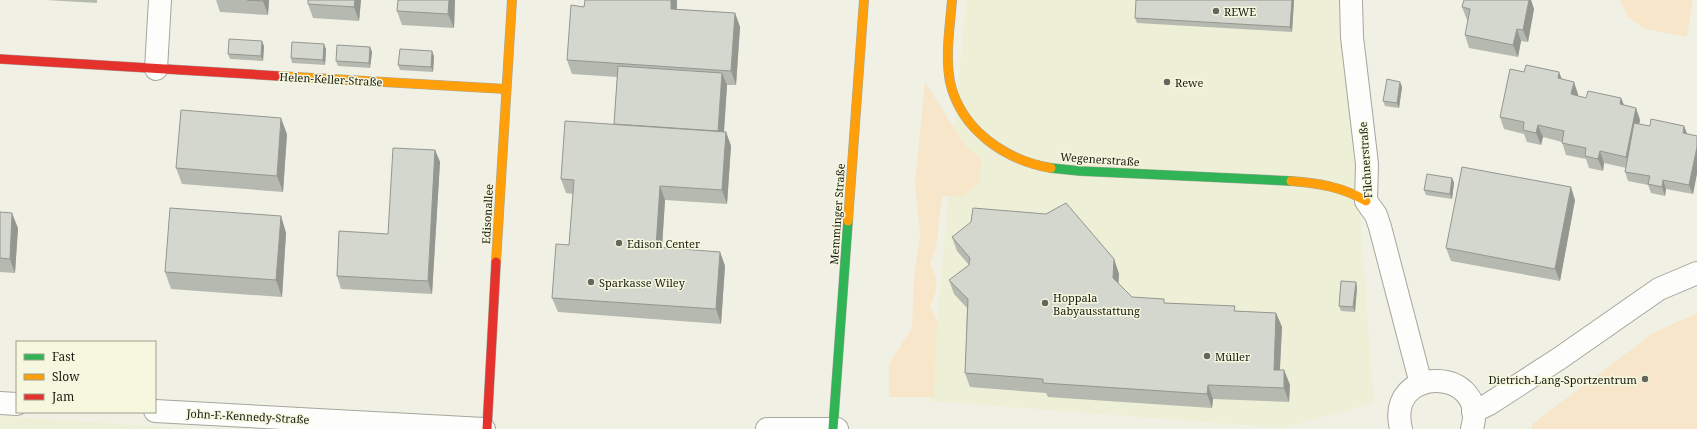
<svg xmlns="http://www.w3.org/2000/svg" width="1697" height="429" font-family="'Noto Serif',serif">
  <style>
    .built { fill: #edefd7 }
    .green { fill: #f7e6ca }
    .lines { fill: none; stroke-linecap: round; stroke-linejoin: round }
    .street-casing { stroke: #a5a69c; stroke-width: 24 }
    .fast-casing { stroke: #a5a69c; stroke-width: 10 }
    .slow-casing { stroke: #a5a69c; stroke-width: 10 }
    .jam-casing { stroke: #a5a69c; stroke-width: 10 }
    .street { stroke: #fdfdfb; stroke-width: 22 }
    .fast { stroke: #30b455; stroke-width: 9 }
    .slow { stroke: #ff9f0a; stroke-width: 9 }
    .jam { stroke: #e5322d; stroke-width: 9 }
    .wall { fill: #b6b9b0 }
    .shaded-wall { fill: #949690 }
    .building { fill: #d4d7cd; stroke: #949690 }
    .poi-dot { fill: #65665c; stroke: #f5f7de; stroke-width: 1.5 }
    .labels { text-anchor: middle; dominant-baseline: central; stroke-width: 3; stroke-linejoin: round; paint-order: stroke }
    .poi-label { font-size: 11px; fill: #1a1b12; stroke: #f5f7de; text-anchor: start }
    .street-label { font-size: 11px; fill: #1a1b12; stroke: #f5f7de }
  </style>
  <rect width="100%" height="100%" fill="#f0f1e4"/>
  <g class="built">
    <path d="M966 0H1344L1374 403 1282 428 930 401Z"/>
    <path d="M0 416 133 425 188 429H0Z"/>
  </g>
  <g class="green">
    <path d="M1620 0H1693L1687 37 1645 29 1628 17Z"/>
    <path d="M925 82 965 145 981 159 979 184 961 197 942 196 936 248 930 264C939 278 938 292 930 306L937 321 934 397H889V364L912 328 914 278 920 234 915 183Z"/>
    <path d="M1697 313V429H1532V424L1653 333Z"/>
  </g>
  <g class="lines">
    <defs>
      <g id="street">
        <path d="M1351 0 1352 37 1367 164 1366 201 1376 215 1380 227 1421 384"/>
        <path d="M156 69 160 0"/>
        <path d="M0 403 17 404"/>
        <path d="M155 411 484 429"/>
        <path d="M1473 412 1489 404 1560 358 1659 289 1697 273"/>
        <path d="M767 429H837"/>
        <path d="M1401 429C1385 363 1490 367 1472 429"/>
      </g>
      <g id="fast">
        <path d="M1051 168 1080 171 1291 181"/>
        <path d="M833 429 848 221"/>
      </g>
      <g id="slow">
        <path d="M952 0C950 27 945 55 950 82 961 130 1005 160 1051 168"/>
        <path d="M279 76 506 89"/>
        <path d="M1291 181C1318 183 1343 187 1366 201"/>
        <path d="M848 221 864 0"/>
        <path d="M496 262 512 0"/>
      </g>
      <g id="jam">
        <path d="M0 59 279 76"/>
        <path d="M487 429 496 262"/>
      </g>
    </defs>
    <use href="#street" class="street-casing"/>
    <use href="#fast" class="fast-casing"/>
    <use href="#slow" class="slow-casing"/>
    <use href="#jam" class="jam-casing"/>
    <use href="#street" class="street"/>
    <use href="#fast" class="fast"/>
    <use href="#slow" class="slow"/>
    <use href="#jam" class="jam"/>
  </g>
  <g class="wall">
    <path d="M46 0H97V3Z"/>
    <path d="M216 0H269L268 15 220 12Z"/>
    <path d="M308 0H361L359 21 313 18 308 4Z"/>
    <path d="M398 0H455L454 28 402 25 397 11Z"/>
    <path d="M677 0V9L735 13 740 27 736 85H727L724 131 726 132 731 146 727 204 665 200 662 248 720 252 725 266 721 324 558 312 552 298 569 245 573 194 566 193 561 179 614 124 617 77 572 74 567 60 584 7Z"/>
    <path d="M1294 0 1292 32 1137 23 1135 18Z"/>
    <path d="M1464 0H1531L1534 9 1528 42 1521 41 1518 57 1469 48 1465 35 1468 20H1467L1462 7Z"/>
    <path d="M264 46 263 61 230 59 228 54Z"/>
    <path d="M370 47 372 52 370 68 338 66 336 61Z"/>
    <path d="M326 49 325 65 292 63 291 58Z"/>
    <path d="M434 56 433 72 400 70 398 65Z"/>
    <path d="M1562 79 1578 94V96L1586 98H1621L1624 105 1636 108 1640 120 1639 124 1650 126H1684L1687 134 1697 136V173L1693 194 1666 189 1665 196 1651 193 1648 185 1628 181 1625 172 1626 168 1604 163 1603 171 1589 168 1586 159 1566 155 1562 142 1543 137 1541 145 1527 142 1524 134 1504 129 1500 117Z"/>
    <path d="M1400 82 1402 87 1399 108 1385 106 1383 101Z"/>
    <path d="M287 134 283 192 182 184 176 168Z"/>
    <path d="M435 150 440 162 432 294 341 289 337 276 388 234Z"/>
    <path d="M1452 178 1454 183 1452 199 1426 195 1424 190Z"/>
    <path d="M1575 200 1560 281 1451 261 1446 248Z"/>
    <path d="M0 212 18 228 15 273 0 272Z"/>
    <path d="M281 216 286 233 282 297 171 289 165 272Z"/>
    <path d="M952 237 1114 259 1119 274 1118 284 1132 297 1166 303 1236 311 1276 313 1282 327 1280 370H1284L1290 385 1289 402 1213 399 1212 408 1048 397 1046 393 970 387 965 373 967 308 954 294 949 280 969 265 957 251Z"/>
    <path d="M1357 287 1355 312 1341 311 1339 306Z"/>
  </g>
  <g class="shaded-wall">
    <path d="M263 0H269L268 15 263 1Z"/>
    <path d="M355 0H361L359 21 354 7Z"/>
    <path d="M449 0H455L454 28 448 14Z"/>
    <path d="M671 0H677L676 23 671 9Z"/>
    <path d="M1292 0H1294L1292 32 1290 27Z"/>
    <path d="M1529 0H1531L1534 9 1528 42 1523 30Z"/>
    <path d="M735 13 740 27 736 85 731 71Z"/>
    <path d="M1517 29 1521 41 1518 57 1513 45Z"/>
    <path d="M262 41 264 46 263 61 261 56Z"/>
    <path d="M324 44 326 49 325 65 323 60Z"/>
    <path d="M370 47 372 52 370 68 369 63Z"/>
    <path d="M432 51 434 56 433 72 431 67Z"/>
    <path d="M1559 72 1564 84 1558 78Z"/>
    <path d="M722 73 727 85 723 146 718 134Z"/>
    <path d="M1400 82 1402 87 1399 108 1397 103Z"/>
    <path d="M1574 82 1578 94 1576 106 1571 94Z"/>
    <path d="M1621 98 1626 110 1620 104Z"/>
    <path d="M1636 108 1640 120 1631 169 1626 157Z"/>
    <path d="M281 118 287 134 283 192 277 176Z"/>
    <path d="M1538 125 1543 137 1541 145 1536 133Z"/>
    <path d="M1684 126 1688 136 1683 133Z"/>
    <path d="M726 132 731 146 727 204 722 190Z"/>
    <path d="M1697 147V173L1693 194 1689 185Z"/>
    <path d="M435 150 440 162 432 294 428 281Z"/>
    <path d="M1600 151 1604 163 1603 171 1598 159Z"/>
    <path d="M1452 178 1454 183 1452 199 1450 194Z"/>
    <path d="M1663 180 1666 189 1665 196 1662 187Z"/>
    <path d="M660 186 665 200 661 262 656 247Z"/>
    <path d="M1571 187 1575 200 1560 281 1555 269Z"/>
    <path d="M12 213 18 228 15 273 10 259Z"/>
    <path d="M281 216 286 233 282 297 276 280Z"/>
    <path d="M720 252 725 266 721 324 716 309Z"/>
    <path d="M1114 259 1119 274 1118 292 1113 278Z"/>
    <path d="M1356 282 1357 287 1355 312 1353 307Z"/>
    <path d="M1276 313 1282 327 1279 384 1274 370Z"/>
    <path d="M1284 370 1290 385 1289 402 1284 388Z"/>
    <path d="M1208 385 1213 399 1212 408 1207 394Z"/>
  </g>
  <g class="building">
    <path d="M247 0H263V1Z"/>
    <path d="M308 0H355L354 7 308 4Z"/>
    <path d="M398 0H449L448 14 397 11Z"/>
    <path d="M585 0H671V9L735 13 731 71 567 60 571 5 584 7Z"/>
    <path d="M1136 0H1292L1290 27 1135 18Z"/>
    <path d="M1464 0H1529L1523 30 1517 29 1513 45 1465 35 1470 9 1462 7Z"/>
    <path d="M229 39 262 41 261 56 228 54Z"/>
    <path d="M292 42 324 44 323 60 291 58Z"/>
    <path d="M337 45 370 47 369 63 336 61Z"/>
    <path d="M400 49 432 51 431 67 398 65Z"/>
    <path d="M1526 65 1559 72 1558 78 1574 82 1571 94 1586 98 1588 91 1621 98 1620 104 1636 108 1626 157 1600 151 1598 159 1585 156 1586 148 1562 143 1564 131 1538 125 1536 133 1523 130 1524 122 1500 117 1510 69 1524 72Z"/>
    <path d="M618 66 722 73 718 131 614 124Z"/>
    <path d="M1387 79 1400 82 1397 103 1383 101Z"/>
    <path d="M181 110 281 118 277 176 176 168Z"/>
    <path d="M1651 119 1684 126 1683 133 1697 136V147L1689 185 1663 180 1662 187 1648 184 1650 176 1625 172 1634 123 1650 126Z"/>
    <path d="M565 121 726 132 722 190 660 186 656 247 720 252 716 309 552 298 556 244 569 245 574 180 561 179Z"/>
    <path d="M393 148 435 150 428 281 337 276 339 231 388 234Z"/>
    <path d="M1462 167 1571 187 1555 269 1446 248Z"/>
    <path d="M1427 174 1452 178 1450 194 1424 190Z"/>
    <path d="M1066 203 1114 259 1113 278 1132 297 1164 299V303L1235 306 1234 311 1276 313 1274 370H1284V388L1208 385 1207 394 1043 383V379L965 373 968 299 949 280 969 265 970 258 952 237 971 222 973 208 1046 214Z"/>
    <path d="M170 208 281 216 276 280 165 272Z"/>
    <path d="M0 212 12 213 10 259 0 258Z"/>
    <path d="M1341 281 1356 282 1353 307 1339 306Z"/>
  </g>
  <g class="poi-dot">
    <circle cx="1216" cy="11" r="4"/>
    <circle cx="1167" cy="82" r="4"/>
    <circle cx="619" cy="243" r="4"/>
    <circle cx="591" cy="282" r="4"/>
    <circle cx="1045" cy="303" r="4"/>
    <circle cx="1207" cy="356" r="4"/>
    <circle cx="1645" cy="379" r="4"/>
  </g>
  <g class="labels">
    <g class="poi-label">
      <text x="1224" y="11">REWE</text>
      <text x="1175" y="82">Rewe</text>
      <text x="627" y="243">Edison Center</text>
      <text x="599" y="282">Sparkasse Wiley</text>
      <text x="1053" y="297">Hoppala<tspan x="1053" dy="13">Babyausstattung</tspan></text>
      <text x="1215" y="356">Müller</text>
      <text x="1637" y="379" text-anchor="end">Dietrich-Lang-Sportzentrum</text>
    </g>
    <g class="street-label">
      <text transform="translate(331 79) rotate(3)">Helen-Keller-Straße</text>
      <text transform="translate(1100 159) rotate(4)">Wegenerstraße</text>
      <text transform="translate(1365 160) rotate(-94)">Filchnerstraße</text>
      <text transform="translate(487 214) rotate(-87)">Edisonallee</text>
      <text transform="translate(837 214) rotate(-86)">Memminger Straße</text>
      <text transform="translate(248 416) rotate(3)">John-F.-Kennedy-Straße</text>
    </g>
  </g>
  <rect x="16" y="341" width="140" height="72" fill="#f5f7de" stroke="#9d9f8c"/>
  <rect x="24" y="354" width="20" height="6" fill="#30b455" stroke="#9d9f8c"/>
  <text x="52" y="361" font-size="12" fill="#1a1b12">Fast</text>
  <rect x="24" y="374" width="20" height="6" fill="#ff9f0a" stroke="#9d9f8c"/>
  <text x="52" y="381" font-size="12" fill="#1a1b12">Slow</text>
  <rect x="24" y="394" width="20" height="6" fill="#e5322d" stroke="#9d9f8c"/>
  <text x="52" y="401" font-size="12" fill="#1a1b12">Jam</text>
</svg>
